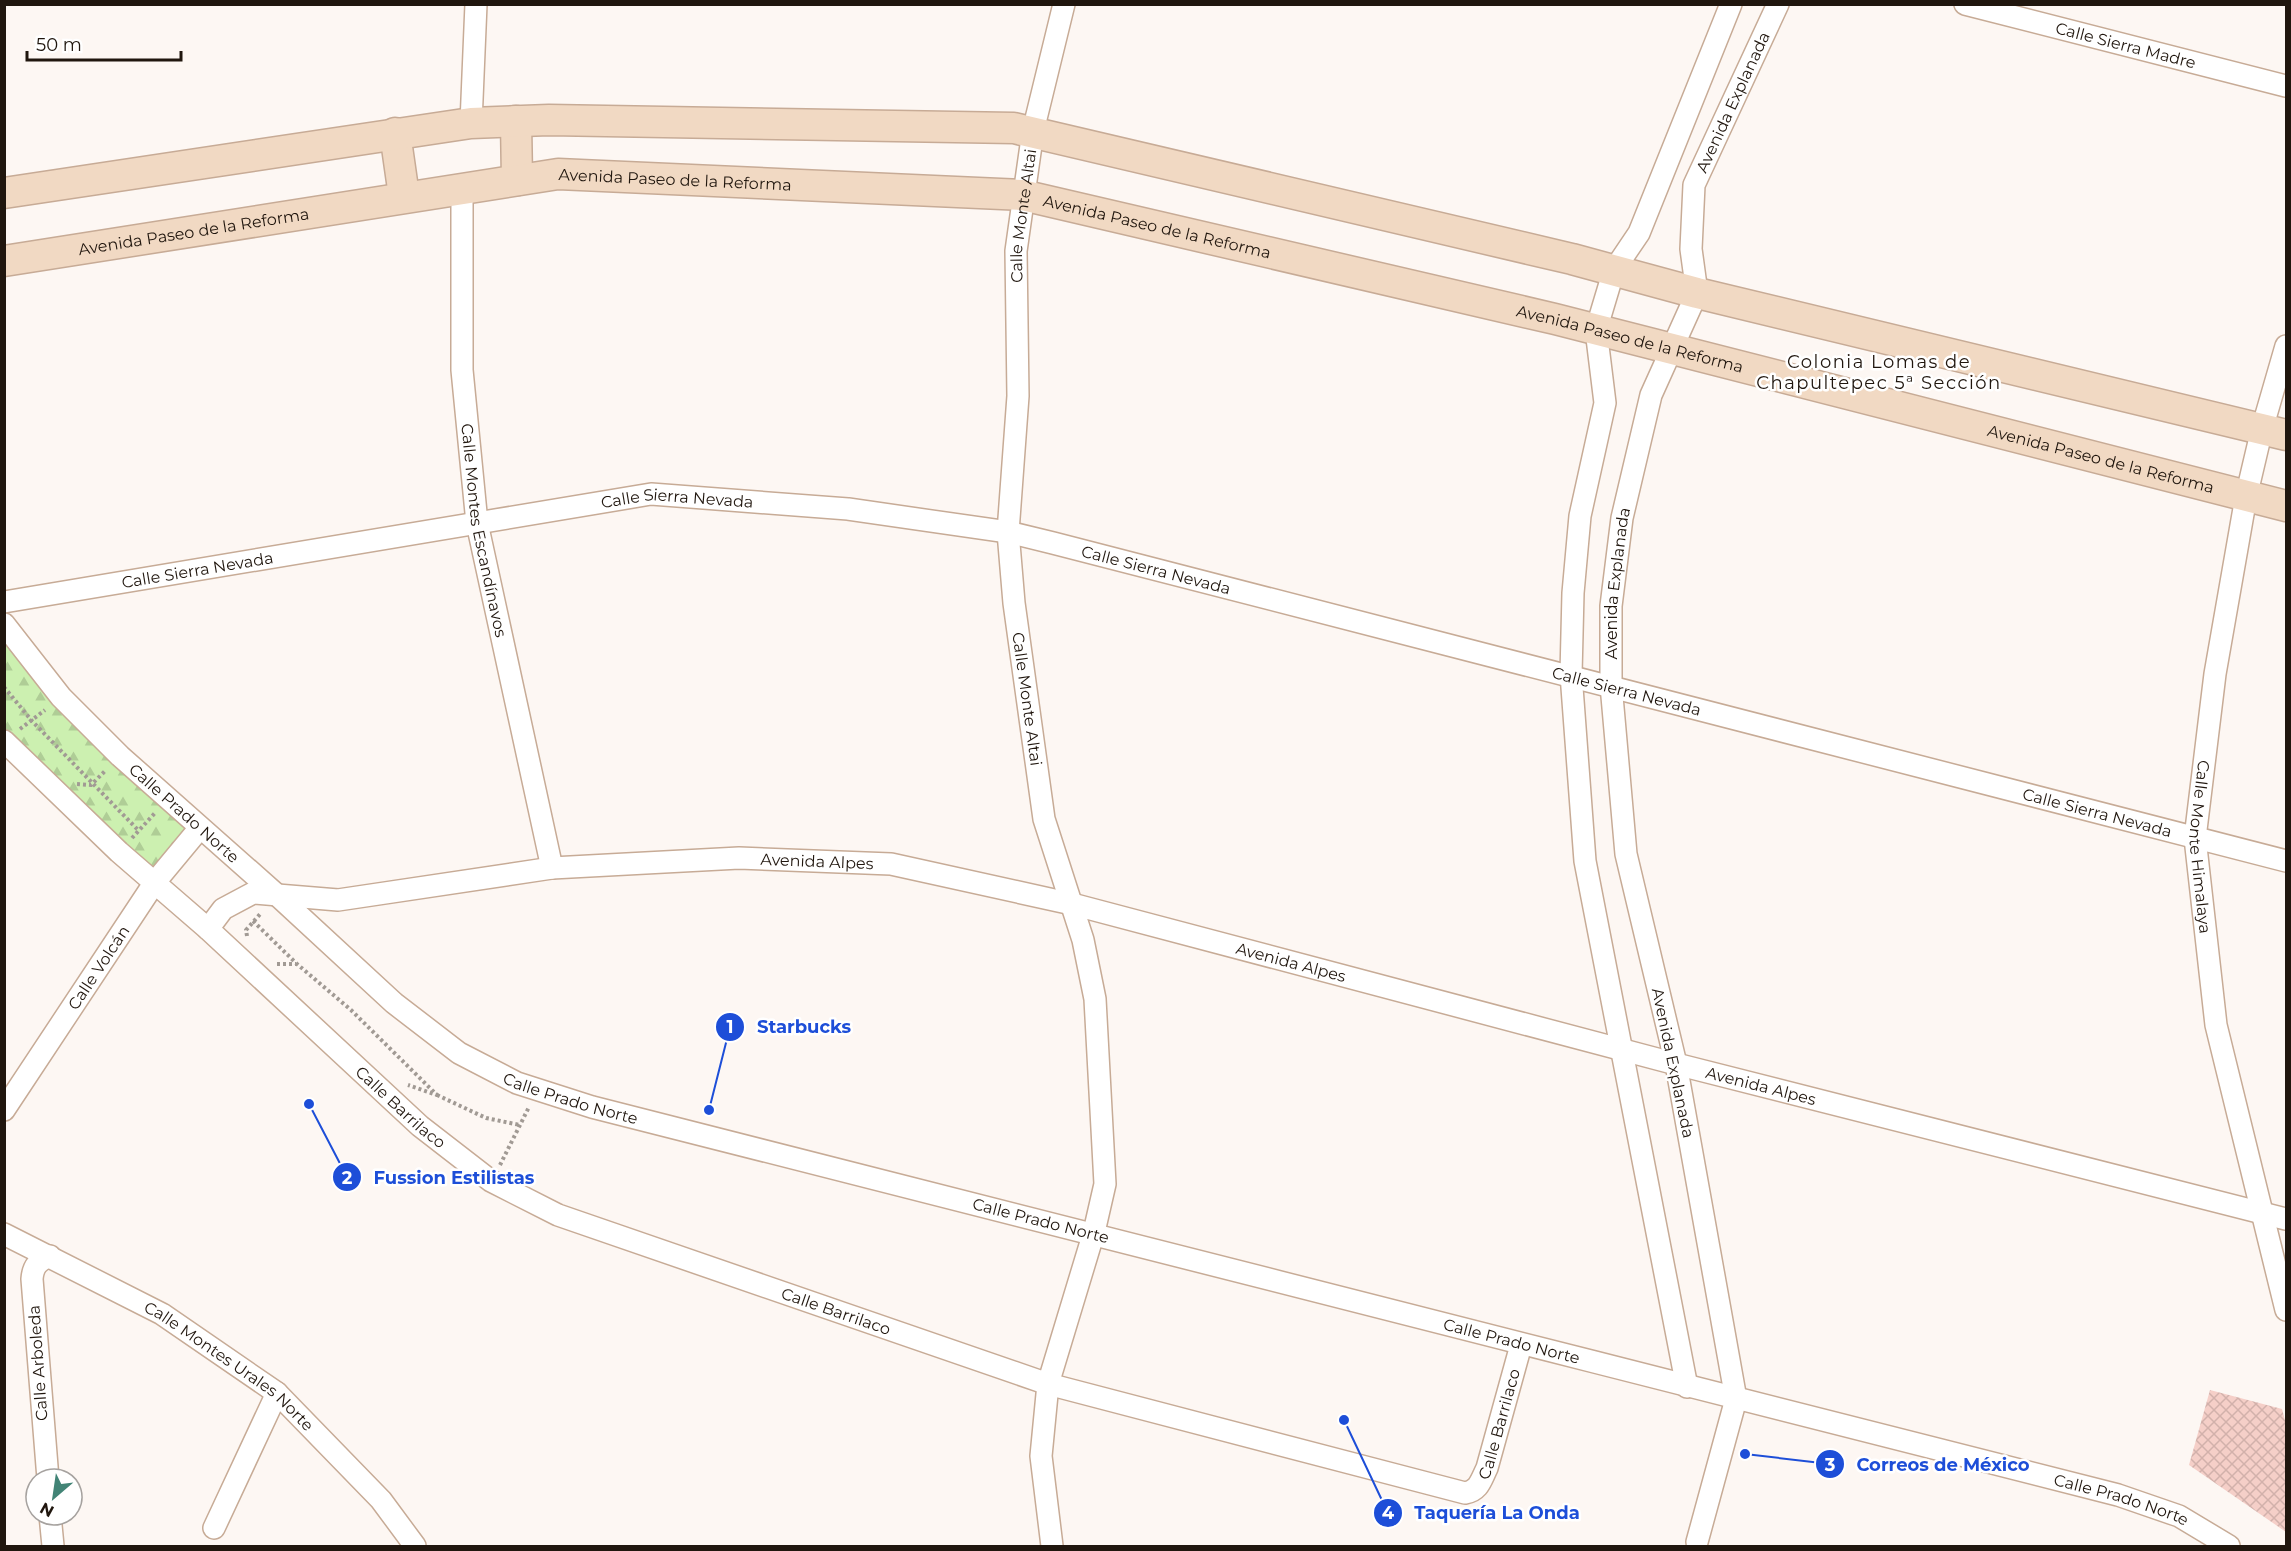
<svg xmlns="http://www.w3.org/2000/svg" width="2291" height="1551" font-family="Montserrat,sans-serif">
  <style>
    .forest { fill: url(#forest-firs) }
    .building { fill: url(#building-cross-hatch) }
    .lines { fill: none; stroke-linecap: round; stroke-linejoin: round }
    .street-casing { stroke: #c7ab96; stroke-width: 24 }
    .secondary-casing { stroke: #c7ab96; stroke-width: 33 }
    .path { stroke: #a19a94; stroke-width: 4; stroke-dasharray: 3 3; stroke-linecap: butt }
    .street { stroke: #fff; stroke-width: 21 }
    .secondary { stroke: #f1d9c3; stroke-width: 30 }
    .labels { text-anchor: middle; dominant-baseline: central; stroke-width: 5; stroke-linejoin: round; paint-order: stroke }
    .street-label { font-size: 16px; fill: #20160e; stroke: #fff }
    .neighbourhood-label { font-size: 18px; letter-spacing: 1.5px; fill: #20160e; stroke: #fff }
    .leader { fill: none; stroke: #1d4ed8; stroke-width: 2 }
    .callout-dot { fill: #1d4ed8; stroke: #fff; stroke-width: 2 }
    .mark-label { font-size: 18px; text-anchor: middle; font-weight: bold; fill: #fff }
    .callout-label { font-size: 18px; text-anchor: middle; font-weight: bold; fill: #1d4ed8; stroke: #fff; stroke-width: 5; stroke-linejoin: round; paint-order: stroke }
  </style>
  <defs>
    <pattern id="forest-firs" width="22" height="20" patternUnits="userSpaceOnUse" patternTransform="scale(1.5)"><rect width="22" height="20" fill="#ccf0b0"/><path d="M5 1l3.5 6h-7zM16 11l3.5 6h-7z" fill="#afcd96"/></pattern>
    <pattern id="building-cross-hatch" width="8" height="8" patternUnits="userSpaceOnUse" patternTransform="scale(1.5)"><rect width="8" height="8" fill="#f5cfc8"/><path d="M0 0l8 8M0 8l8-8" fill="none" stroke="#d2b1ab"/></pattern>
  </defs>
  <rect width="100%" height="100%" fill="#fdf7f3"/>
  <path class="forest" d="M4 624 199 829 155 882 5 741Z"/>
  <path class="building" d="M2210 1390 2282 1409 2286 1424V1532L2189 1465Z"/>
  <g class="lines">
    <defs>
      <g id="street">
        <path id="s1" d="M1965 4 2286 86"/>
        <path d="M471 123 476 4"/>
        <path id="s2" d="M462 187V370L477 523 552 868"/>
        <path id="s3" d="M2286 346 2262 429 2246 497 2215 674 2195 838 2216 1025 2286 1310"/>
        <path id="s4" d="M4 602 651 494 848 509 1008 532 1053 543 2286 861"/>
        <path id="s5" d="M4 624 61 697 120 756 277 895 394 1003 459 1053 517 1083 592 1107C1101 1234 1609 1367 2118 1495L2179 1516 2229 1546"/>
        <path id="s6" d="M4 741 119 852 208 929 420 1126 491 1181 558 1215 1048 1384 1465 1493C1479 1491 1481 1480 1487 1468L1521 1345"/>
        <path id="s7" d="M208 929 223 909 253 893 338 900 552 868 739 858 891 864 1072 904 1676 1064 2286 1219"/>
        <path id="s8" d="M4 1110 155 882 199 829"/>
        <path id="s9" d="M4 1234 162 1314 277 1393 381 1500 415 1546"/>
        <path d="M1687 1387 1585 861 1571 674 1573 593 1580 516 1605 403 1596 330 1614 270 1639 233 1731 4"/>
        <path d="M48 1479 32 1279C33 1266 38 1261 50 1256"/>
        <path d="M50 1515 53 1546"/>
        <path d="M214 1528 277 1393"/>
        <path id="s10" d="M1697 1542 1736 1399 1676 1064 1626 854 1611 685V606L1622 518 1651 395 1697 293 1691 249 1694 185 1778 4"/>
        <path id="s11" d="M1052 1546 1041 1456 1048 1384 1094 1232 1105 1184 1095 999 1083 940 1044 819 1014 603 1008 532 1018 396 1016 251 1033 131 1064 4"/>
      </g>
      <g id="secondary">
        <path d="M516 121 517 180"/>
        <path d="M395 133 404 196"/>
        <path d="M4 193 471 123 549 120 1014 128 1572 259 1697 293 2286 435"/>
        <path id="s12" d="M4 261 558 174 1022 195 1555 319 2286 506"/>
      </g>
    </defs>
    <use href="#street" class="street-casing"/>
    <use href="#secondary" class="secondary-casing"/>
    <g class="path">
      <path d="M4 687 32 721 139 831"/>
      <path d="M20 729 45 710"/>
      <path d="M77 784 91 785 106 770"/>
      <path d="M132 838 155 813"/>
      <path d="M253 921 297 964 351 1010 437 1095 408 1085"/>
      <path d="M247 936 246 930 261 913"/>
      <path d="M277 964H296"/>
      <path d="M437 1095 486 1118 520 1125"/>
      <path d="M500 1165 529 1107"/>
    </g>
    <use href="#street" class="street"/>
    <use href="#secondary" class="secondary"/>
  </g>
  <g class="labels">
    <g class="street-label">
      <text stroke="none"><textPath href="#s1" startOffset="166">Calle Sierra Madre</textPath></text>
      <text stroke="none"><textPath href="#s10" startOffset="1480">Avenida Explanada</textPath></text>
      <text stroke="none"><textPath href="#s12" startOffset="678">Avenida Paseo de la Reforma</textPath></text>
      <text stroke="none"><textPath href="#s11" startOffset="1350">Calle Monte Altai</textPath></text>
      <text stroke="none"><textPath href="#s12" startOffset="1164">Avenida Paseo de la Reforma</textPath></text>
      <text stroke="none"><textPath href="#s12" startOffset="192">Avenida Paseo de la Reforma</textPath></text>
      <text stroke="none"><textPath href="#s12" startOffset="1650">Avenida Paseo de la Reforma</textPath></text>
      <text stroke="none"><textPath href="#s12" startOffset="2136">Avenida Paseo de la Reforma</textPath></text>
      <text stroke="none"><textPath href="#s4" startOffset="682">Calle Sierra Nevada</textPath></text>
      <text stroke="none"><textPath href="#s2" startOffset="345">Calle Montes Escandínavos</textPath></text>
      <text stroke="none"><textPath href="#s4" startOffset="1168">Calle Sierra Nevada</textPath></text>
      <text stroke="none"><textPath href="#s4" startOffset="196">Calle Sierra Nevada</textPath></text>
      <text stroke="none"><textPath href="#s10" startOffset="976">Avenida Explanada</textPath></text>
      <text stroke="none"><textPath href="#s4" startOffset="1654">Calle Sierra Nevada</textPath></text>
      <text transform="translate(1027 699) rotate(82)">Calle Monte Altai</text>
      <text stroke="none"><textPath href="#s4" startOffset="2140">Calle Sierra Nevada</textPath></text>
      <text stroke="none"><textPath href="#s5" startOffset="262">Calle Prado Norte</textPath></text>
      <text stroke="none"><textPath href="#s3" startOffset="510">Calle Monte Himalaya</textPath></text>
      <text stroke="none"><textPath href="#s7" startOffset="626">Avenida Alpes</textPath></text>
      <text stroke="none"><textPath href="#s7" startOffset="1112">Avenida Alpes</textPath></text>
      <text stroke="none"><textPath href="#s8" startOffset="171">Calle Volcán</textPath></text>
      <text transform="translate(1673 1063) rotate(78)">Avenida Explanada</text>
      <text stroke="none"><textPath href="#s7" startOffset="1598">Avenida Alpes</textPath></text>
      <text stroke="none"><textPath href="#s5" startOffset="748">Calle Prado Norte</textPath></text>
      <text stroke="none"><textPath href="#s6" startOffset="540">Calle Barrilaco</textPath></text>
      <text stroke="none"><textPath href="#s5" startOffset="1234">Calle Prado Norte</textPath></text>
      <text stroke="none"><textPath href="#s6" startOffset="1026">Calle Barrilaco</textPath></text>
      <text stroke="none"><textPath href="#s5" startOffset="1720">Calle Prado Norte</textPath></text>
      <text transform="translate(38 1363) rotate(-94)">Calle Arboleda</text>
      <text stroke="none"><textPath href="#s9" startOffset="262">Calle Montes Urales Norte</textPath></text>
      <text stroke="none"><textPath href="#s6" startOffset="1762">Calle Barrilaco</textPath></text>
      <text stroke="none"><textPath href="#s5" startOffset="2350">Calle Prado Norte</textPath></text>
    </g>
    <g class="neighbourhood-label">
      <text x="1879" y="362">Colonia Lomas de<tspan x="1879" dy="21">Chapultepec 5ª Sección</tspan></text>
    </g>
  </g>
  <path class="leader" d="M709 1110L730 1027M309 1104L347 1177M1745 1454L1830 1464M1344 1420L1388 1513"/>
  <g class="callout-dot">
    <circle cx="709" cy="1110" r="6"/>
    <circle cx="309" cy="1104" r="6"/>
    <circle cx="1745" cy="1454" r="6"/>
    <circle cx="1344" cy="1420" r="6"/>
    <circle cx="730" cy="1027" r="15"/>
    <circle cx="347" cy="1177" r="15"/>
    <circle cx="1830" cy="1464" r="15"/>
    <circle cx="1388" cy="1513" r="15"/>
  </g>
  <g class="mark-label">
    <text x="730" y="1033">1</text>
    <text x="347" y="1184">2</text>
    <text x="1830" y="1471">3</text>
    <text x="1388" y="1519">4</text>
  </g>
  <g class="callout-label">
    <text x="804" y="1033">Starbucks</text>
    <text x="454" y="1184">Fussion Estilistas</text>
    <text x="1943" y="1471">Correos de México</text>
    <text x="1497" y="1519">Taquería La Onda</text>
  </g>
  <rect width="2291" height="1551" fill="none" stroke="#20160e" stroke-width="12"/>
  <g transform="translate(54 1497) rotate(209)"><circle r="28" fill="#ffffff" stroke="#a6a29f" stroke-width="1.5"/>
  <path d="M0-4.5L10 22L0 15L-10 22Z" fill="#428476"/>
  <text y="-9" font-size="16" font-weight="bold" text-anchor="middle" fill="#20160e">N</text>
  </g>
  <path d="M27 51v9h154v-9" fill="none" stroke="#20160e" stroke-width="3"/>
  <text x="36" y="51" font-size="18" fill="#20160e" stroke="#ffffff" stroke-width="4.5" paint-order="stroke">50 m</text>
</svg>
